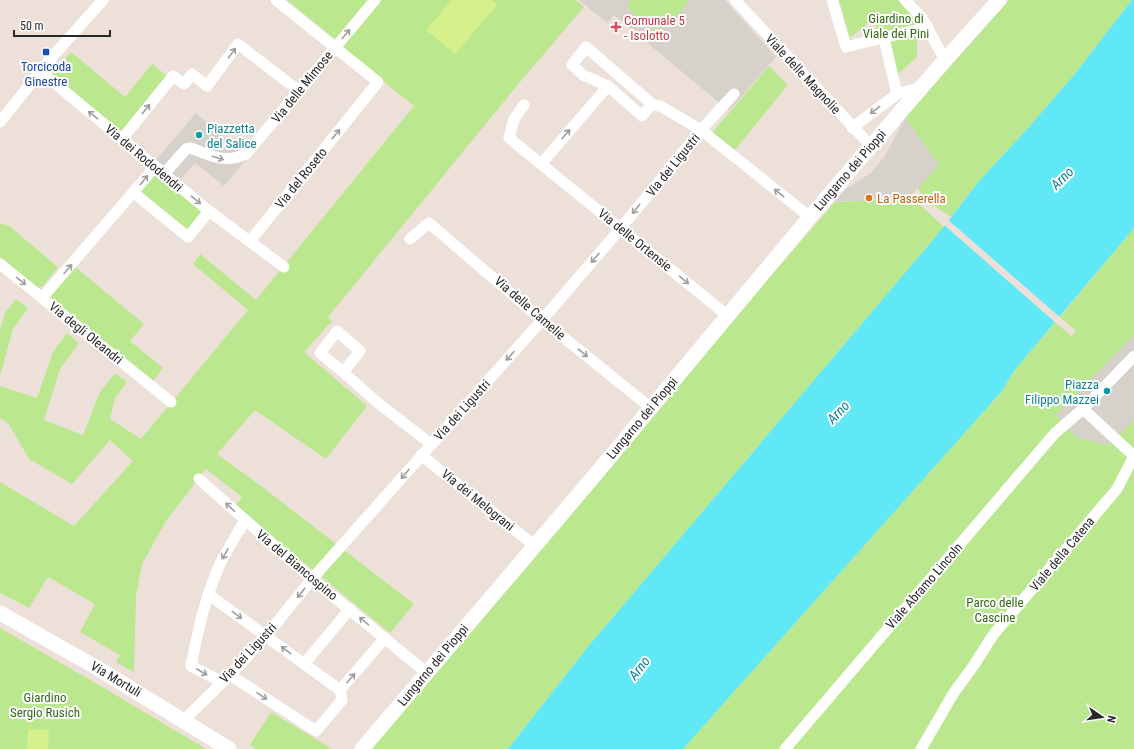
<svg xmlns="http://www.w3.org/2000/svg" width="1134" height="749" font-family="'Roboto Condensed',sans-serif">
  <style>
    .green { fill: #bbe78f }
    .pitch { fill: #d5f08a }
    .plaza { fill: #d7d1cb }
    .water { fill: #61e8f7 }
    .pier { fill: #ece0d8 }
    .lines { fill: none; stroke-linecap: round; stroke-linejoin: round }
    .street { stroke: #fff; stroke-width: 11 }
    .secondary { stroke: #fff; stroke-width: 15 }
    .oneway { stroke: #9e9e9e }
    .health-dot { fill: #e0444e; stroke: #fff; stroke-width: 1.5 }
    .transit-dot { fill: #1a4fb4; stroke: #fff; stroke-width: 1.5 }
    .culture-dot { fill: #0f9aa8; stroke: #fff; stroke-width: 1.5 }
    .food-dot { fill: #e8710a; stroke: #fff; stroke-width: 1.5 }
    .labels { text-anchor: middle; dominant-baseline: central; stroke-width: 4; stroke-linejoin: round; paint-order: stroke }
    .park-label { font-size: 13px; fill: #336914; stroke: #fff }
    .health-label { font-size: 13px; fill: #be3a42; stroke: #fff; text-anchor: start }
    .transit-label { font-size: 13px; fill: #164399; stroke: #fff }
    .street-label { font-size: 13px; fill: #282828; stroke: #fff }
    .culture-label { font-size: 13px; fill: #0d838f; stroke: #fff; text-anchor: start }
    .food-label { font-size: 13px; fill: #c56008; stroke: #fff; text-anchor: start }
    .water-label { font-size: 14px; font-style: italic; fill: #047e99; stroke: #fff }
  </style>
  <rect width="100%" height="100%" fill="#ece0d8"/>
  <g class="green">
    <path d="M287 0H369L336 40Z"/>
    <path d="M380 0H576L584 7 520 82 328 317 332 321 304 352 367 406 326 459 255 410 217 454 261 486 414 604 390 633 235 506 242 497 206 469 166 521 142 564 136 596 134 672 116 662 120 655 80 632 95 604 48 577 29 608 0 593V482L74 526 133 461 110 440 72 484 29 459 9 424 0 418V386L37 398 53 352 67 333 79 343 60 369 44 420 83 435 100 392 115 373 127 382 115 398 110 419 141 439 248 310 193 264 200 254 256 300 414 106 339 46Z"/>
    <path d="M631 0H690L669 27 653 29 626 7Z"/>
    <path d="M839 0H898L917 19V57L890 81 874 18 850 38Z"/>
    <path d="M1009 0H1132L1075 74 1029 127 980 180 951 217 923 198 918 188 939 165 905 118Z"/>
    <path d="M71 52 125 97 152 64 167 76 121 133 53 74Z"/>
    <path d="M769 66 788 85 734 151 712 133Z"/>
    <path d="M155 172 204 211 188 232 138 193Z"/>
    <path d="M908 199 919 204 944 227 587 648 508 749H371L736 316 835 202Z"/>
    <path d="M0 223 9 226 58 267 42 287H37L0 257Z"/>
    <path d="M1134 228V749H683L1002 391 1014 371 1055 322 1071 336 1076 331 1060 317Z"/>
    <path d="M74 266 144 324 130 341 163 368 153 381 48 296Z"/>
    <path d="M16 299 28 308 13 329 0 376V330L5 313Z"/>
    <path d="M0 628 104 688 206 749H0Z"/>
    <path d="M271 712 332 749H256L250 745Z"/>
  </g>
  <g class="pitch">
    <path d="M452 0H491L497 5 455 54 426 30Z"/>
    <path d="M28 729 49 730 48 749H27Z"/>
  </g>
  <g class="plaza">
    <path d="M579 0H631L626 7 653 29 669 27 690 0H725L776 57 729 111 614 15 607 23Z"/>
    <path d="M196 113 248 157 224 186 195 163 180 180 156 160Z"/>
    <path d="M905 118 939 165 908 199 886 201H835L847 188 871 173 885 156Z"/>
    <path d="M1134 335V420L1109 445 1077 438 1056 415Z"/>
  </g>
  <path class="water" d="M1132 0H1134V228L1014 371 1002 391 683 749H508L587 648 938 234 980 180 1029 127 1074 75Z"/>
  <path class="pier" d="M947 219 1061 318 1057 324 943 224Z"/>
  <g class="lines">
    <g class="street">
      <path d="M735 0 871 146"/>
      <path d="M832 0 846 47 928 27"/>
      <path d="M905 0 922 18 945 60"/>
      <path d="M884 38 897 94"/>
      <path d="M586 47 652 104 642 116 608 86 583 75 572 65Z"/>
      <path d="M40 71 209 211 284 267"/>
      <path d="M652 104 662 107 701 130 810 217"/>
      <path d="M524 105 514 119 509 138 728 316"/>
      <path d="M0 122 52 57 103 0"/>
      <path d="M852 128 897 94 922 87"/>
      <path d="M122 139 173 76 184 84 192 74 207 86 238 44 299 91"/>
      <path d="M541 164 608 86"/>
      <path d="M164 174 186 149 191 148C212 156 225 164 246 154L375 0"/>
      <path d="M134 193 188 237 209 211"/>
      <path d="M410 239 429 223 542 320 651 408"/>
      <path d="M250 241 378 82 276 0"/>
      <path d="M0 264 171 402"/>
      <path d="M42 298 155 167"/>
      <path d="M343 372 320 353 337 331 360 351 343 372 378 403 431 444"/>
      <path d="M421 455 535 546"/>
      <path d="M199 479 312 579 427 673"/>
      <path d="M208 594 340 690"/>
      <path d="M304 664 350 609"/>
      <path d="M230 675 316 731 342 700 340 690 385 638"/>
      <path d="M222 682 191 666C198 630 206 593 222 560 229 547 237 534 245 520"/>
      <path d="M184 720 236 669 266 636 312 579 542 320 621 228 701 130 734 94"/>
      <path d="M785 749 1055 433 1083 409 1134 356"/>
      <path d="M921 749 953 694 974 665 993 635 1117 489 1134 456 1083 409"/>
    </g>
    <g class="secondary">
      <path d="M0 613 99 669 229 749"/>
      <path d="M362 749 590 481 810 217 945 60 999 0"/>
    </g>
  </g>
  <defs><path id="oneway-shaft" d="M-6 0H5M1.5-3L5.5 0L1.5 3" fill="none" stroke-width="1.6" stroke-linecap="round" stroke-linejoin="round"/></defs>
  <g class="oneway">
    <use href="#oneway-shaft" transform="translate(346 34) rotate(-50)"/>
    <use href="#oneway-shaft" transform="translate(232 53) rotate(-54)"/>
    <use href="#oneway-shaft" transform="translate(146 109) rotate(-51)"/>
    <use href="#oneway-shaft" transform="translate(875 110) rotate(143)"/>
    <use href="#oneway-shaft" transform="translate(93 115) rotate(-141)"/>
    <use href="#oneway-shaft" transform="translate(336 134) rotate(-51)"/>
    <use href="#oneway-shaft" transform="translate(566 134) rotate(-49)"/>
    <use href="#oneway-shaft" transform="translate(218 158) rotate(17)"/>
    <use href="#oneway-shaft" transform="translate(144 180) rotate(-51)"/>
    <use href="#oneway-shaft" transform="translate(779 193) rotate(-142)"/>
    <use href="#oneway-shaft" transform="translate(196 200) rotate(39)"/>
    <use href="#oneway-shaft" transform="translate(636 209) rotate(129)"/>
    <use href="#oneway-shaft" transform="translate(595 258) rotate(131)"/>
    <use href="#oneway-shaft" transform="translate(68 269) rotate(-49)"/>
    <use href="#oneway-shaft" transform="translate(684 280) rotate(39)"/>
    <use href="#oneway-shaft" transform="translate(21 281) rotate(39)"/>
    <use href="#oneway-shaft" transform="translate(583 353) rotate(39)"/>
    <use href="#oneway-shaft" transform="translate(510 356) rotate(132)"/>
    <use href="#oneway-shaft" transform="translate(405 474) rotate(131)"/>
    <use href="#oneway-shaft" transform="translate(230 507) rotate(-137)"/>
    <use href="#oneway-shaft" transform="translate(225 554) rotate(120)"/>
    <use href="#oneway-shaft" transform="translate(301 593) rotate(129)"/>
    <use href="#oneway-shaft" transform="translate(237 615) rotate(36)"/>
    <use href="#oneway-shaft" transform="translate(364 621) rotate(-140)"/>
    <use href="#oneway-shaft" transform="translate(286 650) rotate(-144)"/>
    <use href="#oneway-shaft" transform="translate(202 672) rotate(30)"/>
    <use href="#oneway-shaft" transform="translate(351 678) rotate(-49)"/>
    <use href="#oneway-shaft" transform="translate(262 696) rotate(34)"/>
  </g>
  <path class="health-dot" d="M614 21h4v4h4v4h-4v4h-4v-4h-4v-4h4z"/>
  <rect class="transit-dot" x="42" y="48" width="8" height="8" rx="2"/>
  <g class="culture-dot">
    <circle cx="199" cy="135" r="4"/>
    <circle cx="1107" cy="391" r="4"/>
  </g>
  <circle class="food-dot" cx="869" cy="198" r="4"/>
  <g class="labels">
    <g class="park-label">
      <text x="896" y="18">Giardino di<tspan x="896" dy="15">Viale dei Pini</tspan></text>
      <text x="995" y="602">Parco delle<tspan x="995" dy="15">Cascine</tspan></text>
      <text x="45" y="697">Giardino<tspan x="45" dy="15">Sergio Rusich</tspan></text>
    </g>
    <g class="health-label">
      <text x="624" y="20">Comunale 5<tspan x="624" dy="15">- Isolotto</tspan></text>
    </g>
    <g class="transit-label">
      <text x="46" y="66">Torcicoda<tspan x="46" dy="15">Ginestre</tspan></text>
    </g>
    <g class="street-label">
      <text transform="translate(803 74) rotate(47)">Viale delle Magnolie</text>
      <text transform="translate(302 87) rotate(-51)">Via delle Mimose</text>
      <text transform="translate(144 158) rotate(40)">Via dei Rododendri</text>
      <text transform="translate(673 165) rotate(-51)">Via dei Ligustri</text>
      <text transform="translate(850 170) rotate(-49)">Lungarno dei Pioppi</text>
      <text transform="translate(301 178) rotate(-51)">Via del Roseto</text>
      <text transform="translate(635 240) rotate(39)">Via delle Ortensie</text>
      <text transform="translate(530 308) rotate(41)">Via delle Camelie</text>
      <text transform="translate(86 333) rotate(39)">Via degli Oleandri</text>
      <text transform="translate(462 410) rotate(-48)">Via dei Ligustri</text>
      <text transform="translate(642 418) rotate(-50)">Lungarno dei Pioppi</text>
      <text transform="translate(478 500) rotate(39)">Via dei Melograni</text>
      <text transform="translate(1062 554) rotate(-50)">Viale della Catena</text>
      <text transform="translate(297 565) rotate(40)">Via del Biancospino</text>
      <text transform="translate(924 586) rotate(-49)">Viale Abramo Lincoln</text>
      <text transform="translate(248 653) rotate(-47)">Via dei Ligustri</text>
      <text transform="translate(433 665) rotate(-50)">Lungarno dei Pioppi</text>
      <text transform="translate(116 679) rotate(31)">Via Mortuli</text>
    </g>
    <g class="culture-label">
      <text x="207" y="128">Piazzetta<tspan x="207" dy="15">del Salice</tspan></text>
      <text x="1099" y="384" text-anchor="end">Piazza<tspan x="1099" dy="15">Filippo Mazzei</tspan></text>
    </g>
    <g class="food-label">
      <text x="877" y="198">La Passerella</text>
    </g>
    <g class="water-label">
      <text transform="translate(1062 178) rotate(-45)">Arno</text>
      <text transform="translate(838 412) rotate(-47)">Arno</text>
      <text transform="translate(639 668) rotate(-52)">Arno</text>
    </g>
  </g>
  <g transform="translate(1102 717) rotate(103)" stroke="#ffffff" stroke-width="3" paint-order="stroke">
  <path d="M0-3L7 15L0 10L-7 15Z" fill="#282828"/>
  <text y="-6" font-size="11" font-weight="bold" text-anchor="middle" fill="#282828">N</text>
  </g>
  <path d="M14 30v6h96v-6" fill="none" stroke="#282828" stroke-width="2"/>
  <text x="20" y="30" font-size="12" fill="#282828" stroke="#ffffff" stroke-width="3" paint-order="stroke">50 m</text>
</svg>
